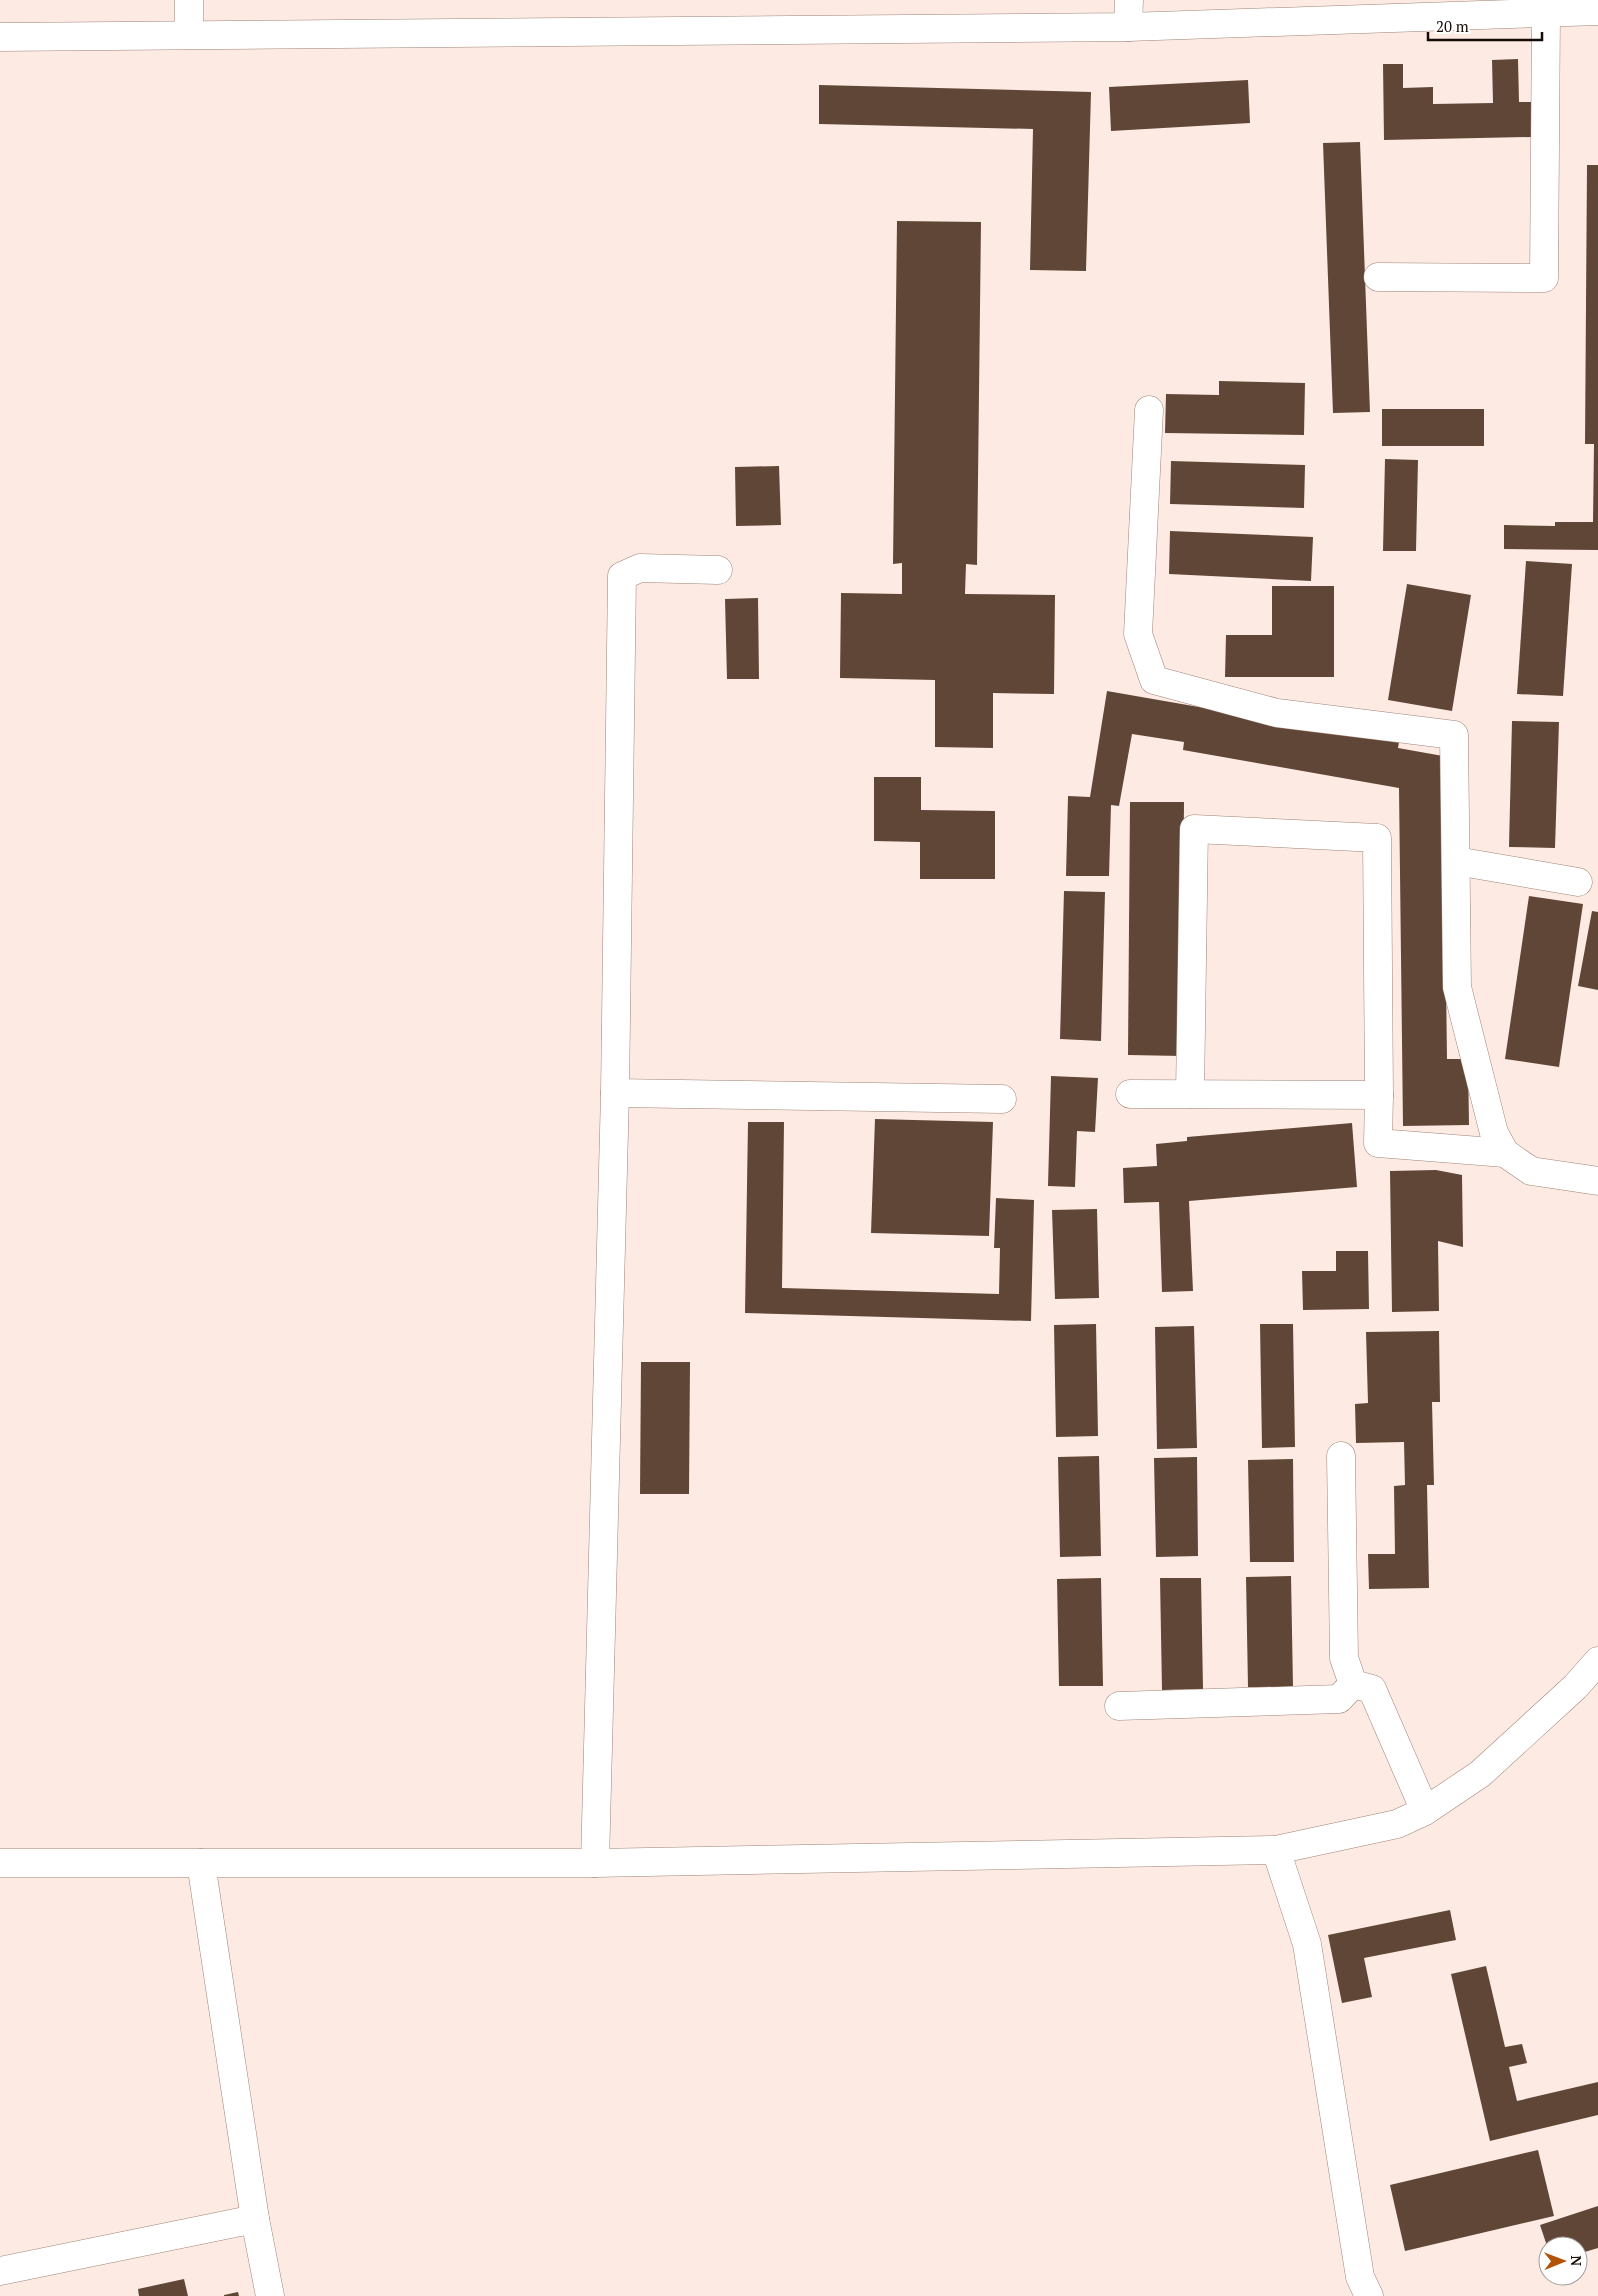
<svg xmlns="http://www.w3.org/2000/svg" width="1598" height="2296" font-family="'PT Serif',serif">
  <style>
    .building { fill: #604636 }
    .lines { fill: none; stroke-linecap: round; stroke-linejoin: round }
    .minor-casing { stroke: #9f8477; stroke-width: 29 }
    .minor { stroke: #fff; stroke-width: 28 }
  </style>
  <rect width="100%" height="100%" fill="#fdebe3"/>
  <g class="building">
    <path d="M1518 59 1519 102H1532V137L1384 140 1383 64H1403V88L1433 87V104L1493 103 1492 60Z"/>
    <path d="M1248 80 1250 123 1111 131 1109 87Z"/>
    <path d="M819 85 1091 92 1086 271 1030 270 1033 129 819 124Z"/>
    <path d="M1360 142 1370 412 1333 413 1323 143Z"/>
    <path d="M1587 165H1598V550L1504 549V525L1555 526V522H1593L1594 444H1585Z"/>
    <path d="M897 221 981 222 977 565 966 564 965 594 1055 595 1054 694 993 693V748L935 747V680L840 678 841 593 902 594V563L893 564Z"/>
    <path d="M1219 381 1305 383 1304 435 1165 433 1166 394 1219 395Z"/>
    <rect x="1382" y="409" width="102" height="37"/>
    <path d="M1385 459 1418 460 1416 551H1383Z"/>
    <path d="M1171 461 1305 465 1304 508 1170 504Z"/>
    <path d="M779 466 781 525 736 526 735 467Z"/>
    <path d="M1170 531 1313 537 1311 581 1169 574Z"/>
    <path d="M1526 561 1572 564 1563 696 1517 694Z"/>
    <path d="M1407 584 1471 595 1452 711 1388 700Z"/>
    <path d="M1272 586H1334V677H1225L1226 635H1272Z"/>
    <path d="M758 598 759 679H727L725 599Z"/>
    <path d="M1107 691 1399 742 1398 748 1443 756 1447 1059H1468L1469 1125 1403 1126 1399 788 1183 750 1184 742 1132 734 1119 806 1111 805 1109 876H1066L1068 796 1090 797Z"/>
    <path d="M1512 721 1559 722 1555 848 1509 847Z"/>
    <path d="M874 777H921V810L995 811V879H920V842L874 841Z"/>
    <path d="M1130 802H1184L1182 1056 1128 1055Z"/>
    <path d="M1064 891 1105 892 1101 1041 1060 1039Z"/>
    <path d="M1529 896 1583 904 1559 1067 1505 1059Z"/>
    <path d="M1592 911 1598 912V990L1578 986Z"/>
    <path d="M1051 1076 1098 1078 1095 1132 1077 1131 1075 1187 1048 1186Z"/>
    <path d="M875 1119 993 1122 989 1236 871 1233Z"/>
    <path d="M748 1122H784L782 1288 999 1294 1000 1248H994L996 1198 1034 1200 1031 1321 745 1313Z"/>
    <path d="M1352 1123 1357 1187 1189 1201 1193 1291 1162 1292 1159 1202 1124 1203 1123 1168 1157 1166 1156 1144 1187 1141V1137Z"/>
    <path d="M1436 1170 1462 1175 1463 1247 1438 1241 1439 1311 1392 1312 1390 1171Z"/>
    <path d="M1097 1209 1099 1298 1055 1299 1052 1210Z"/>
    <path d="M1336 1251H1368L1369 1309 1303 1310 1302 1271H1336Z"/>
    <path d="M1096 1324 1098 1436 1056 1437 1054 1325Z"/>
    <path d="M1260 1324H1293L1295 1447 1262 1448Z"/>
    <path d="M1194 1326 1197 1448 1157 1449 1155 1327Z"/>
    <path d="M1439 1331 1440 1402H1432L1434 1485H1427L1429 1588 1369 1589 1368 1554H1395L1394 1486 1405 1485 1404 1442 1356 1443 1355 1404 1368 1403 1366 1332Z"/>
    <path d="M641 1362H690L689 1494H640Z"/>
    <path d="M1099 1456 1101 1556 1060 1557 1058 1457Z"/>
    <path d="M1197 1457 1198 1556 1156 1557 1154 1458Z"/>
    <path d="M1293 1459 1294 1562H1250L1248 1460Z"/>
    <path d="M1291 1576 1293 1687H1248L1246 1577Z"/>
    <path d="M1101 1578 1103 1686H1059L1057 1579Z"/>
    <path d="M1160 1578H1201L1203 1689 1162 1690Z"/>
    <path d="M1450 1910 1456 1940 1364 1958 1372 1997 1342 2003 1328 1935Z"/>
    <path d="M1486 1966 1505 2047 1522 2044 1527 2063 1509 2067 1517 2101 1598 2082V2115L1490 2141 1451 1974Z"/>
    <path d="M1538 2150 1554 2216 1405 2251 1390 2185Z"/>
    <path d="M1598 2206V2248L1578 2254V2246H1547L1540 2225Z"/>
    <path d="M184 2279 188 2296H139L138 2289Z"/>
    <path d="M238 2292 239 2296H224V2295Z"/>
  </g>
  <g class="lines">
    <defs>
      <g id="minor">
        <path d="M189 0V35"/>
        <path d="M1128 27 1129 0"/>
        <path d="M0 37 1128 27 1598 11"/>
        <path d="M1378 277 1544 278 1546 13"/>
        <path d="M1149 410 1138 634 1154 680 1277 713 1454 735 1457 987 1494 1133 1505 1153 1531 1171 1598 1181"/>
        <path d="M1456 861 1578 882"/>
        <path d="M615 1093 1002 1099"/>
        <path d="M1130 1094 1379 1095 1378 1143 1505 1153"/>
        <path d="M1190 1094 1194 829 1377 838 1379 1095"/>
        <path d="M1341 1456 1344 1658 1353 1684 1372 1689 1425 1811"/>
        <path d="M1119 1706 1339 1699 1353 1684"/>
        <path d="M1276 1850 1307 1944 1360 2277 1369 2296"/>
        <path d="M0 1863H595L1276 1850 1397 1824 1425 1811 1480 1774 1575 1687 1598 1661"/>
        <path d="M201 1863 255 2219 270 2296"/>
        <path d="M595 1863 615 1093 622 576 640 568 718 570"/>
        <path d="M0 2271 255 2219"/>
      </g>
    </defs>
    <use href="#minor" class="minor-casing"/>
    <use href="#minor" class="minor"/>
  </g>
  <g transform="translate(1563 2261) rotate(89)"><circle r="24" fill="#ffffff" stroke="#a19d9b"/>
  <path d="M0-4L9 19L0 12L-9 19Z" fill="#b25307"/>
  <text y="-8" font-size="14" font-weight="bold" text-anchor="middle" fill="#140a06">N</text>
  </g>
  <path d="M1428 32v8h114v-8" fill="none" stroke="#140a06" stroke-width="2.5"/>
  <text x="1436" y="32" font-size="15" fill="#140a06" stroke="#ffffff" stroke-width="4" paint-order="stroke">20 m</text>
</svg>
